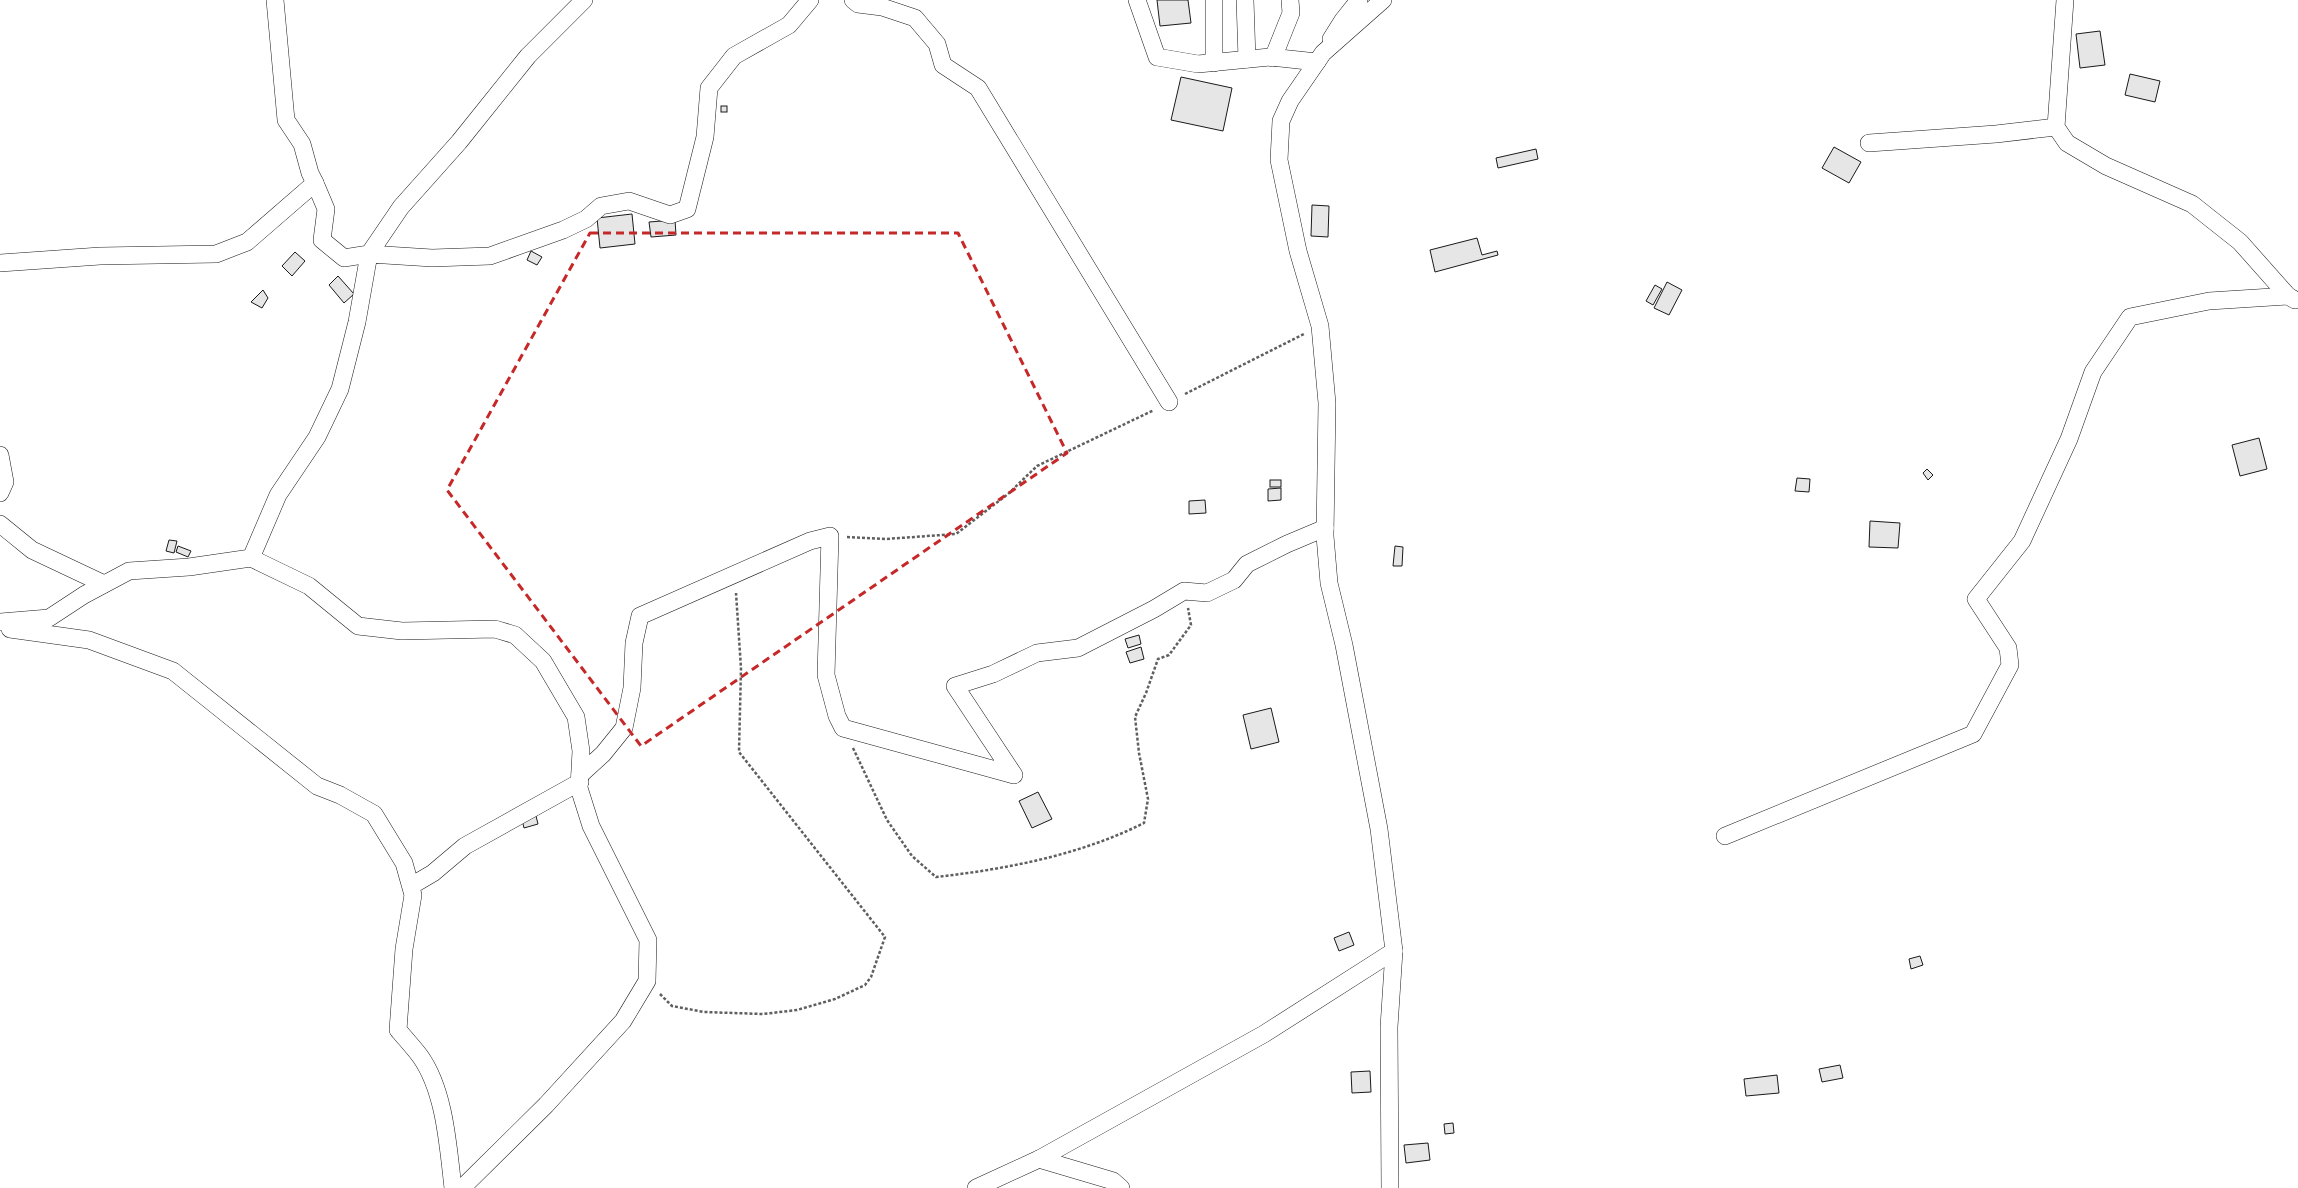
<svg xmlns="http://www.w3.org/2000/svg" width="2298" height="1188" font-family="'Times New Roman',serif">
  <style>
    .building { fill: #e6e6e6; stroke: #1a1a1a }
    .lines { fill: none; stroke-linecap: round; stroke-linejoin: round }
    .street-casing { stroke: #1a1a1a; stroke-width: 18 }
    .path { stroke: #5f5f5f; stroke-width: 2.5; stroke-dasharray: 3 2; stroke-linecap: butt }
    .street { stroke: #fff; stroke-width: 17 }
    .marked { fill: none; stroke: #c62828; stroke-width: 3; stroke-dasharray: 8 5; stroke-linejoin: round }
  </style>
  <rect width="100%" height="100%" fill="#fff"/>
  <g class="building">
    <path d="M1157 0H1188L1191 23 1160 26Z"/>
    <path d="M2100 31 2105 65 2080 68 2076 34Z"/>
    <path d="M2130 74 2160 81 2155 102 2125 95Z"/>
    <path d="M1181 77 1232 88 1223 131 1171 120Z"/>
    <rect x="721" y="106" width="6" height="6"/>
    <path d="M1834 147 1861 162 1849 183 1822 168Z"/>
    <path d="M1536 149 1538 159 1498 168 1496 158Z"/>
    <path d="M1312 205 1329 206 1328 237 1311 236Z"/>
    <path d="M632 214 635 244 600 248 597 218Z"/>
    <path d="M675 220 676 235 651 237 649 222Z"/>
    <path d="M1477 238 1482 255 1497 251 1498 255 1435 272 1430 250Z"/>
    <path d="M531 251 542 257 537 265 527 260Z"/>
    <path d="M295 252 305 261 292 276 282 266Z"/>
    <path d="M338 276 354 294 344 303 329 285Z"/>
    <path d="M1667 282 1682 290 1669 315 1654 308Z"/>
    <path d="M1655 285 1662 289 1653 305 1646 301Z"/>
    <path d="M263 290 268 298 262 308 251 302Z"/>
    <path d="M2259 438 2267 469 2240 476 2232 445Z"/>
    <path d="M1927 469 1933 475 1928 480 1923 473Z"/>
    <path d="M1797 478 1810 479 1809 492 1795 491Z"/>
    <rect x="1270" y="480" width="11" height="7"/>
    <path d="M1281 488V500L1268 501V489Z"/>
    <path d="M1205 500 1206 513 1189 514V501Z"/>
    <path d="M1870 521 1900 523 1898 548 1869 547Z"/>
    <path d="M169 540 177 541 174 553 166 551Z"/>
    <path d="M178 546 191 551 188 557 176 552Z"/>
    <path d="M1395 546 1403 547 1402 566H1393Z"/>
    <path d="M1139 635 1141 644 1128 648 1125 639Z"/>
    <path d="M1141 647 1144 659 1130 663 1126 652Z"/>
    <path d="M1271 708 1279 742 1251 749 1243 715Z"/>
    <path d="M1038 792 1052 819 1032 828 1019 801Z"/>
    <path d="M535 812 538 824 524 828 521 816Z"/>
    <path d="M1349 932 1354 945 1339 951 1334 938Z"/>
    <path d="M1920 956 1923 965 1911 969 1909 959Z"/>
    <path d="M1840 1065 1843 1078 1822 1082 1819 1069Z"/>
    <path d="M1370 1071 1371 1092 1352 1093 1351 1072Z"/>
    <path d="M1777 1075 1779 1093 1746 1096 1744 1079Z"/>
    <path d="M1453 1123 1454 1133 1445 1134 1444 1124Z"/>
    <path d="M1428 1143 1430 1160 1406 1163 1404 1145Z"/>
  </g>
  <g class="lines">
    <defs>
      <g id="street">
        <path d="M275 0 286 120 302 144 310 173 315 183"/>
        <path d="M853 0 858 4 882 7 915 18 937 44 943 65 978 88 1169 402"/>
        <path d="M1137 0 1157 57 1198 64 1270 57 1317 62"/>
        <path d="M1214 0V63"/>
        <path d="M1245 0 1247 59"/>
        <path d="M1383 0 1323 53 1290 101 1281 121 1279 160 1298 251 1320 326 1327 403 1325 536 1329 583 1344 645 1379 829 1394 951 1389 1027 1390 1188"/>
        <path d="M2065 0 2056 127 2067 143 2106 166 2192 204 2240 242 2288 296 2295 300"/>
        <path d="M1331 39 1343 20 1359 0"/>
        <path d="M1273 58 1291 13 1290 0"/>
        <path d="M1869 143 1996 134 2056 127"/>
        <path d="M0 263 100 256 216 254 247 242 315 183 326 209 322 240 344 258 369 254 401 207 459 142 528 56 584 0"/>
        <path d="M0 455 5 482 0 493"/>
        <path d="M0 524 32 550 104 584"/>
        <path d="M251 558 309 586 358 626 402 631 495 629 515 635 543 661 576 717 581 751 579 788 591 826 648 940 647 981 623 1021 546 1105 462 1188"/>
        <path d="M0 622 49 618 84 595 129 571 189 567 251 558 278 495 317 437 340 389 357 322 369 254 432 258 490 256 563 230 586 219 601 206 629 201 670 215 687 209 705 137 709 88 734 56 789 25 810 0"/>
        <path d="M10 629 89 640 173 671 317 786 340 795 374 814 404 863 413 895 404 949 398 1030C405 1038 413 1047 420 1056 445 1091 448 1146 453 1188"/>
        <path d="M580 775 603 754 624 728 632 688 634 643 640 616 810 541 830 536 826 675 837 716 843 728 1014 775 955 686 993 674 1037 653 1078 648 1154 609 1184 591 1207 593 1234 580 1247 564 1287 544 1325 528"/>
        <path d="M1725 836 1973 734 2010 665 2008 648 1976 599 2022 541 2069 439 2093 372 2130 317 2209 301 2288 296"/>
        <path d="M411 886 433 873 465 846 580 782"/>
        <path d="M976 1188 1039 1159"/>
        <path d="M1121 1188 1113 1181 1039 1159 1264 1034 1394 951"/>
      </g>
    </defs>
    <use href="#street" class="street-casing"/>
    <g class="path">
      <path d="M1185 394 1304 334"/>
      <path d="M847 537 886 539 956 534 1008 494 1037 466 1154 410"/>
      <path d="M853 748 887 820 912 856 936 877C1007 869 1080 855 1144 823L1148 799 1139 753 1135 717 1146 693 1158 659 1169 655 1191 625 1188 608"/>
      <path d="M660 994 672 1006 704 1012 763 1014 797 1010 835 999 865 985 871 977 885 937 739 752 741 668 736 593"/>
    </g>
    <use href="#street" class="street"/>
  </g>
  <path class="marked" d="M590 233H958L1067 453 641 746 447 490Z"/>
</svg>
